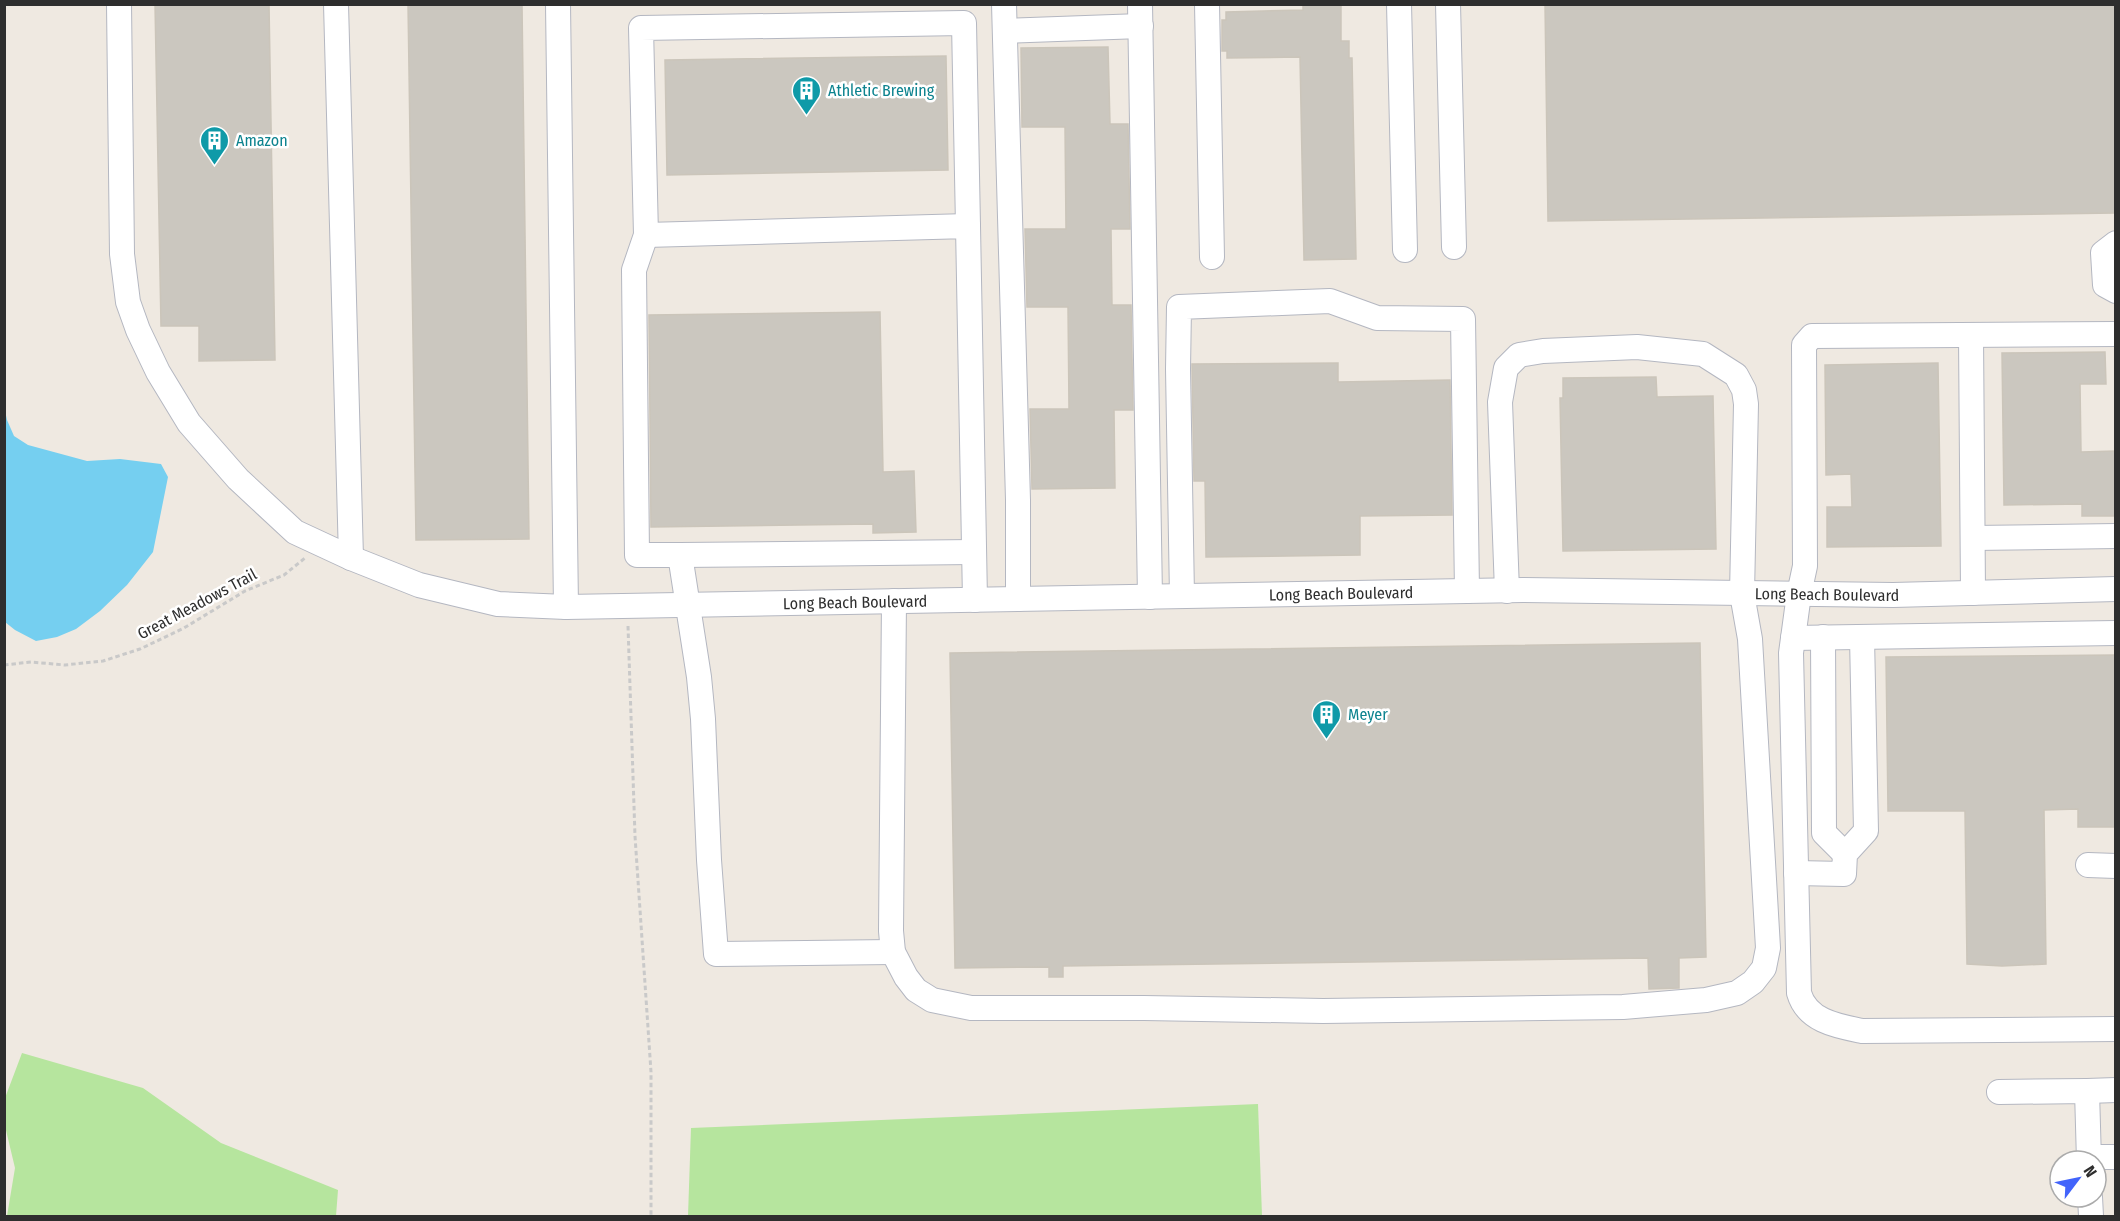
<svg xmlns="http://www.w3.org/2000/svg" width="2120" height="1221" font-family="'Fira Sans Condensed',sans-serif">
  <style>
    .green { fill: #b6e59e }
    .water { fill: #75cff0 }
    .building { fill: #cbc7bf; stroke: #cbc5ba; stroke-width: 1.5 }
    .lines { fill: none; stroke-linecap: round; stroke-linejoin: round }
    .minor-casing { stroke: #b4b7c1; stroke-width: 26 }
    .path { stroke: #c9c9c9; stroke-width: 3; stroke-dasharray: 4.5 3; stroke-linecap: butt }
    .minor { stroke: #fff; stroke-width: 24 }
    .labels { text-anchor: middle; dominant-baseline: central; stroke-width: 5; stroke-linejoin: round; paint-order: stroke }
    .culture-label { font-size: 16px; fill: #0d838f; stroke: #fff; text-anchor: start }
    .street-label { font-size: 16px; fill: #2e2e2e; stroke: #fff }
  </style>
  <rect width="100%" height="100%" fill="#efe9e1"/>
  <g class="green">
    <path d="M22 1053 143 1088 221 1143 338 1190 336 1216H7L15 1168 5 1126V1098Z"/>
    <path d="M1258 1104 1262 1216H688L691 1128Z"/>
  </g>
  <path class="water" d="M4 406 7 420 14 436 28 445 87 461 120 459 161 464 168 477 153 552 127 585 100 611 76 629 57 637 36 641 15 630 5 622Z"/>
  <g class="building">
    <path d="M155 4H269L275 360 199 361V326H161Z"/>
    <path d="M408 4H522L529 539 416 540Z"/>
    <path d="M1303 4H1341V41H1349V58H1352L1356 259 1304 260 1300 57 1227 58V51H1222V20H1226V12L1303 10Z"/>
    <path d="M1545 4H2115V213L1548 221Z"/>
    <path d="M1108 47 1110 124H1128L1130 229H1111L1112 305H1131L1133 410H1114L1115 488 1032 489 1030 409H1069L1068 307H1027L1025 229H1066L1065 127H1022L1021 48Z"/>
    <path d="M946 56 948 170 667 175 665 60Z"/>
    <path d="M880 312 883 472 914 471 916 532 873 533V524L651 527 649 315Z"/>
    <path d="M2105 352 2106 384H2080L2081 452 2115 451V516H2082V504L2004 505 2002 353Z"/>
    <path d="M1338 363V382L1450 380 1452 515 1360 516V555L1206 557 1205 481H1194L1192 364Z"/>
    <path d="M1938 363 1941 546 1827 547V507H1852L1851 474 1826 475 1825 365Z"/>
    <path d="M1656 377 1657 397 1713 396 1716 549 1563 551 1560 398H1563V378Z"/>
    <path d="M1700 643 1706 957 1679 958V988L1649 989 1648 958 1063 966V977H1049V967L955 968 950 653Z"/>
    <path d="M2115 655V827H2078V809L2044 810 2046 964 2002 966 1967 964 1965 811H1888L1886 657Z"/>
  </g>
  <g class="lines">
    <defs>
      <g id="minor">
        <path id="s1" d="M119 4 122 254 128 302 138 330 158 372 189 423 238 479 295 532 351 558 419 585 498 604 566 607 1523 590 1893 595 2116 589"/>
        <path d="M336 4 351 558"/>
        <path d="M558 4 566 607"/>
        <path d="M1004 4 1018 500V599"/>
        <path d="M1140 4 1150 597"/>
        <path d="M1207 4 1212 257"/>
        <path d="M1399 4 1405 250"/>
        <path d="M1448 4 1454 247"/>
        <path d="M1005 31 1141 26"/>
        <path d="M646 235 968 226 975 600"/>
        <path d="M2116 243 2103 253 2105 285 2116 291"/>
        <path d="M2116 334 1812 336 1804 345 1805 566 1799 594 1791 653 1799 993C1807 1021 1837 1026 1862 1031L2116 1029"/>
        <path d="M1971 335 1973 593"/>
        <path d="M1973 538 2116 536"/>
        <path d="M680 555 974 552"/>
        <path d="M1182 596 1178 369 1179 307 1330 301 1377 318 1463 319 1467 591"/>
        <path d="M894 601 891 931 893 952 906 977 916 990 932 1000 971 1008H1144L1323 1011 1623 1007 1706 1000 1737 993 1753 982 1764 968 1768 948 1750 639 1742 594 1746 404 1744 390 1736 375 1703 354 1637 347 1543 351 1519 355 1506 368 1500 402 1507 591"/>
        <path d="M1823 637 1824 833 1845 854"/>
        <path d="M1793 638 2116 633"/>
        <path d="M2088 865 2116 866"/>
        <path d="M1796 873 1844 874 1845 854 1866 831 1862 637"/>
        <path d="M893 952 716 954 709 860 703 719 699 677 680 555H637L634 270 646 235 641 28 964 23 968 226"/>
        <path d="M2087 1091 2116 1090"/>
        <path d="M1999 1092 2087 1091 2089 1161"/>
        <path d="M2089 1157H2116"/>
        <path d="M2090 1197 2091 1216"/>
      </g>
    </defs>
    <use href="#minor" class="minor-casing"/>
    <g class="path">
      <path d="M628 626 635 836 651 1072V1216"/>
      <path d="M4 665 31 662 65 665 103 661 140 649 184 628 245 591 284 575 305 558"/>
    </g>
    <use href="#minor" class="minor"/>
  </g>
  <defs>
    <symbol id="building-pin" viewBox="-11 -11 22 30"><path d="M0 17L-7.5 6A9.5 9.5 0 1 1 7.5 6Z" fill="#0f9aa8" stroke="#fff"/><path d="M-4-6H4V6H1V3H-1V6H-4ZM-2.5-4.3h1.7v1.8h-1.7ZM.8-4.3h1.7v1.8H.8ZM-2.5-1h1.7V.8h-1.7ZM.8-1h1.7V.8H.8Z" fill="#fff"/></symbol>
  </defs>
  <g fill-rule="evenodd">
    <use href="#building-pin" x="790" y="74" width="33" height="45"/>
    <use href="#building-pin" x="198" y="124" width="33" height="45"/>
    <use href="#building-pin" x="1310" y="698" width="33" height="45"/>
  </g>
  <g class="labels">
    <g class="culture-label">
      <text x="828" y="90">Athletic Brewing</text>
      <text x="236" y="140">Amazon</text>
      <text x="1348" y="714">Meyer</text>
    </g>
    <g class="street-label">
      <text stroke="none"><textPath href="#s1" startOffset="1646">Long Beach Boulevard</textPath></text>
      <text stroke="none"><textPath href="#s1" startOffset="2132">Long Beach Boulevard</textPath></text>
      <text stroke="none"><textPath href="#s1" startOffset="1160">Long Beach Boulevard</textPath></text>
      <text transform="translate(197 604) rotate(-28)">Great Meadows Trail</text>
    </g>
  </g>
  <rect width="2120" height="1221" fill="none" stroke="#2e2e2e" stroke-width="12"/>
  <g transform="translate(2078 1179) rotate(58)"><circle r="28" fill="#ffffff" stroke="#ababab" stroke-width="1.5"/>
  <path d="M0-4.5L10 22L0 15L-10 22Z" fill="#4264fb"/>
  <text y="-9" font-size="16" font-weight="bold" text-anchor="middle" fill="#2e2e2e">N</text>
  </g>
</svg>
